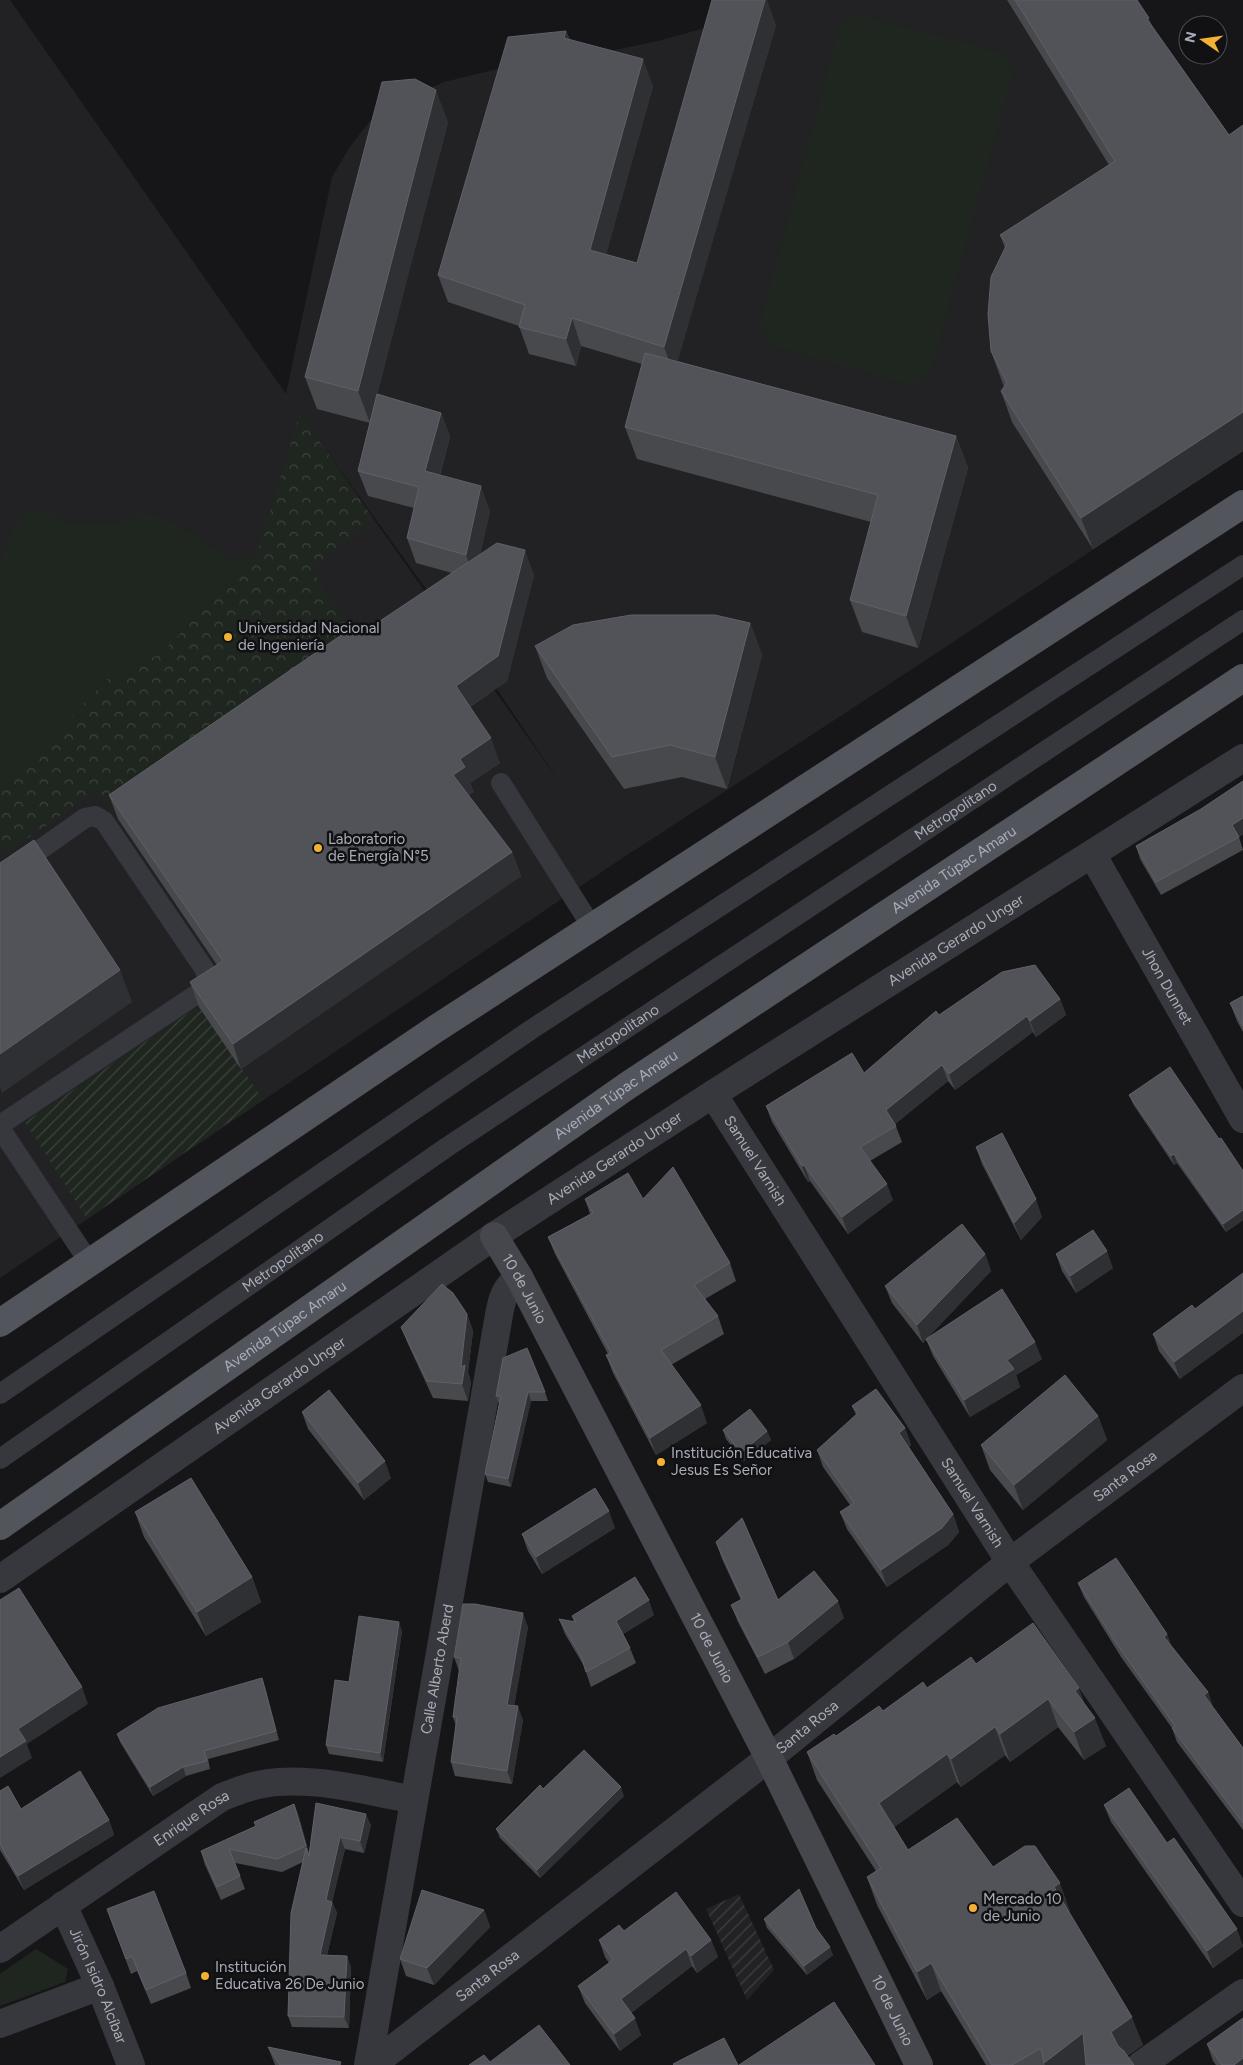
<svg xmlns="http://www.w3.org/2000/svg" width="1243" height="2065" font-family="Figtree,sans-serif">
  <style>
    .built { fill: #222225; fill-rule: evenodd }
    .industrial { fill: url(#industrial-furrows) }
    .grass { fill: #1e261f }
    .park { fill: url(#park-crowns) }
    .garden { fill: url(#garden-furrows) }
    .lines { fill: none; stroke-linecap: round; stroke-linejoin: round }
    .lane { stroke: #37383d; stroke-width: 20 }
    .street { stroke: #37383d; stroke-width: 28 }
    .secondary { stroke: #45474d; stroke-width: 28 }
    .primary { stroke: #53555c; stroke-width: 28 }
    .wall { fill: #47494d }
    .shaded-wall { fill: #2f3033 }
    .building { fill: #525359; stroke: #5f6168 }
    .poi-dot { fill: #f2b134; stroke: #111113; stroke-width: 2 }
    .labels { text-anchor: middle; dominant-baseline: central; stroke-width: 5; stroke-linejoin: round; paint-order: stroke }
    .poi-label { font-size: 15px; fill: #a8adb8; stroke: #111113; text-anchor: start }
    .street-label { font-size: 15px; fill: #a8adb8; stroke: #111113 }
  </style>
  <defs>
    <pattern id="industrial-furrows" width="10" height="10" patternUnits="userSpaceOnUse" patternTransform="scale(1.25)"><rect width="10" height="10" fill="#222225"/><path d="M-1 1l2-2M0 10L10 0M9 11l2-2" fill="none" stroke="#3f3f43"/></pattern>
    <pattern id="park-crowns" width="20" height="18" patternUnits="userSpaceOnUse" patternTransform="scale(1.25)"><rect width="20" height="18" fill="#1e261f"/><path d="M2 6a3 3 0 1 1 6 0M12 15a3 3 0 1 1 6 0" fill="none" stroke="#3c433d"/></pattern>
    <pattern id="garden-furrows" width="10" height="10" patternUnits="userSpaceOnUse" patternTransform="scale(1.25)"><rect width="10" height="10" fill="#1e261f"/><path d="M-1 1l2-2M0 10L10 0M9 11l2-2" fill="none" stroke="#3c433d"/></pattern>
  </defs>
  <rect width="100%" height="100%" fill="#161618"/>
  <path class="built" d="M0 0H10L286 394 332 177 349 148 369 122 389 106 444 82 518 64 576 58 658 41 723 23 765 0H1007L1126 192 1243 451 862 702 615 863 0 1278ZM330 456 478 661 560 783 373 518Z"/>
  <path class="industrial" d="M739 1894 774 1970 747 2000 706 1909Z"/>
  <g class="grass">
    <path d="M857 14 1003 53 1013 72 930 374 914 386 772 346 760 323 839 29Z"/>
    <path d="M38 509 54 514 68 524 113 525 142 512 167 520 182 527 212 548 232 559 256 556 160 654 106 680 0 793V562C7 550 13 523 23 514 26 511 34 510 38 509Z"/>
    <path d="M36 1949 68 1969 65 1982 0 2006V1974Z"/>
  </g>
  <path class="park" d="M300 414 373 518 313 571 362 651 118 819 98 790 6 853 0 844V793L106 680 160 654 256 557Z"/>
  <path class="garden" d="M199 1006 263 1099 87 1219 25 1122Z"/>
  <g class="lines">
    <g class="lane">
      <path d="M501 783 592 927"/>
      <path d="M0 878 85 818 95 816 104 821 205 970 208 981 203 990 0 1125"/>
      <path d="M0 1128 89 1262"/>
      <path d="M0 1394 532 1029 1243 565"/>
      <path id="s1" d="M0 1459 447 1147 1243 620"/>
    </g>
    <g class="street">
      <path id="s2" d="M1092 854 1243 1119"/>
      <path id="s3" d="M713 1094 1010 1562 1243 1903"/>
      <path id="s4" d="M0 1579 494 1236 713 1094 1243 758"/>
      <path id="s5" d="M63 1905 100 1986 131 2065"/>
      <path id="s6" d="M0 1949 222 1797C240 1790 258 1783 278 1782 323 1779 370 1791 414 1800"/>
      <path d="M0 2024 100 1986"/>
      <path id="s7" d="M368 2065 499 1315C502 1298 505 1288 519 1277"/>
      <path id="s8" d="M372 2065 769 1758 1010 1562 1243 1388"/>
      <path d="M1141 2065 1243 1993"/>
    </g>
    <path class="secondary" id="s9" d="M494 1236 519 1277 769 1758 919 2065"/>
    <g class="primary">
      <path d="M0 1323 434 1030 1243 504"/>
      <path id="s10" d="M0 1526 627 1086 1243 678"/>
    </g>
  </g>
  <g class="wall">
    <path d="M1007 0H1137L1152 27 1229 135 1243 125V451L1093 549 1012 422 1001 391 1004 387 991 351 1005 248 1000 235 1109 165Z"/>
    <path d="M776 25 677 361 956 436 968 468 918 648 862 632 850 600 871 522 637 459 625 427 642 364 581 346 576 366 529 354 519 326 448 302 438 275 566 31 570 40 653 86 606 254 637 263Z"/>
    <path d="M448 122 377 394 441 413 450 437 440 475 490 511 480 554 534 575 507 681 470 707 500 763 470 783 474 792 468 795 512 852 521 876 241 1069 199 1007 190 982 217 965 118 819 109 795 359 635 452 573 416 563 407 538 414 508 368 496 358 471 370 423 317 409 305 377Z"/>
    <path d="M750 623 762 655 727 789 682 777 624 789 547 678 535 646Z"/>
    <path d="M1243 781V834L1239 837 1243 850 1161 895 1140 859 1136 846 1201 809Z"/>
    <path d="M1243 996V1032L1237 1021 1230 1003Z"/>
    <path d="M1060 999 1066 1015 1036 1037 1033 1032 955 1090 948 1081 895 1124 902 1142 870 1161 893 1200 848 1234 810 1181 808 1182 772 1122 766 1106 864 1073 939 1015Z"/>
    <path d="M1129 1095 1219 1139 1243 1171V1220L1226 1232 1177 1163 1174 1165 1133 1104Z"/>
    <path d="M976 1147 1042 1217 1021 1240 982 1164Z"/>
    <path d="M585 1199H643L730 1263 736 1281 705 1299 718 1316 724 1334 671 1365 707 1423 656 1455 613 1373 606 1355 608 1354 555 1254 548 1237 590 1214Z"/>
    <path d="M985 1254 991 1271 927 1338 1042 1359 1016 1375 1020 1387 970 1417 933 1356 926 1339 923 1343 892 1303 885 1286Z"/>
    <path d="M1056 1254 1113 1268 1076 1293 1062 1271Z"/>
    <path d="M1195 1309 1180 1379 1159 1351 1153 1334Z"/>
    <path d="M467 1314 473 1331 468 1372 471 1382 468 1401 433 1398 408 1344 401 1327Z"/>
    <path d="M503 1358 545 1392 548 1401H531L511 1487 488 1482 485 1474 499 1404 496 1396Z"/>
    <path d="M852 1406 905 1428 911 1445 909 1447 953 1514 959 1532 948 1545 887 1587 847 1529 840 1512 850 1505 823 1467 817 1450 856 1415Z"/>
    <path d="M302 1412 391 1478 364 1500 308 1429Z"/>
    <path d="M1098 1416 1107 1440 1023 1510 990 1470 981 1445Z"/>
    <path d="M723 1430 767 1431 771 1440 744 1461 726 1439Z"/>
    <path d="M135 1512 252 1577 261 1602 206 1636 144 1537Z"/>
    <path d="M615 1528 542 1574 528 1551 522 1534Z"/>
    <path d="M716 1542 778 1600 844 1618 794 1659 765 1674 738 1622 731 1605 741 1600 722 1559Z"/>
    <path d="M1078 1583 1167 1634 1171 1645 1208 1692 1212 1706 1243 1748V1830L1177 1742 1172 1728 1121 1657 1084 1597Z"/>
    <path d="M654 1615 623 1634 630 1648 636 1663 591 1687 584 1666 565 1634 559 1619 574 1622 572 1616Z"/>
    <path d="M528 1627 514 1706 523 1720 512 1784 455 1776 451 1762 456 1726 453 1717 459 1671 454 1657Z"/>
    <path d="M402 1631 383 1762 329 1754 326 1745 349 1682Z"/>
    <path d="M976 1664 1085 1704 1106 1746 1084 1760 1058 1727 1010 1762 1005 1755 961 1787 957 1782 894 1827 908 1850 993 1867 1070 1911 1069 1912 1143 2045 1127 2056 1134 2065H986L941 1991 927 2000 877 1905 867 1877 876 1871 817 1780 807 1752 883 1711Z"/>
    <path d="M262 1678 265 1687 279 1740 208 1759 210 1769 186 1776 153 1796 120 1742 117 1734Z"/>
    <path d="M543 1789 624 1796 540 1878 500 1838 496 1829Z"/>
    <path d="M0 1791 21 1809 109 1820 114 1835 24 1890 0 1850Z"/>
    <path d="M316 1803 371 1825 364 1853 345 1849 332 1902 337 1913 327 1955 347 1956 351 1968 349 2028 292 2027 288 2016 303 1862 282 1872 235 1863 245 1889 221 1900 205 1865 201 1851 255 1827 294 1804 299 1817 309 1853Z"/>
    <path d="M1104 1805 1243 1945V1946L1213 1968 1111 1822Z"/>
    <path d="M107 1909 186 1973 191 1988 151 2004 137 1971 131 1974Z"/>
    <path d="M484 1910 490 1927 434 1985 406 1976 400 1959Z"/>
    <path d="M764 1919 816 1928 833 1955 807 1975 767 1928Z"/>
    <path d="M624 1931 711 1940 718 1957 697 1973 692 1966 631 2013 641 2035 620 2051 585 2003 578 1986 609 1963 605 1957 599 1940Z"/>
    <path d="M1207 2044 1243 2065H1216L1213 2061Z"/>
    <path d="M268 2047 342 2065H275Z"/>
  </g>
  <g class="shaded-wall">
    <path d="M765 0H767L776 25 674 374 664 347Z"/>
    <path d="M1149 18 1160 49 1147 19Z"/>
    <path d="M566 31 576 58 564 38Z"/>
    <path d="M643 59 653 86 600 277 590 250Z"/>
    <path d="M436 90 448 122 370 423 358 391Z"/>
    <path d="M572 318 581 346 576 366 566 339Z"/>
    <path d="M1243 412V451L1093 549 1081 518Z"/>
    <path d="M441 413 450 437 434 496 425 471Z"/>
    <path d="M956 436 968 468 918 648 906 616Z"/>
    <path d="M481 486 490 511 475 580 466 555Z"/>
    <path d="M525 550 534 575 507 681 465 710 456 686Z"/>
    <path d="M750 623 762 655 727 789 715 757Z"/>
    <path d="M491 738 500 763 470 783 474 792 462 800 453 775 460 759Z"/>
    <path d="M1243 818V834L1239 837 1232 825Z"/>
    <path d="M512 852 521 876 241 1069 233 1044Z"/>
    <path d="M120 970 132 1002 2 1093 0 1087V1054Z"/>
    <path d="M1060 999 1066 1015 1036 1037 1030 1021Z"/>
    <path d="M1027 1016 1033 1032 955 1090 949 1074Z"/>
    <path d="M942 1065 948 1081 892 1126 886 1110Z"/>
    <path d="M1174 1154 1177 1163 1174 1165 1171 1156Z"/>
    <path d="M804 1165 810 1181 808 1182 802 1166Z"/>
    <path d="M887 1184 893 1200 848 1234 842 1217Z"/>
    <path d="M1036 1199 1042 1217 1021 1240 1014 1223Z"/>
    <path d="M1243 1210V1220L1226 1232 1223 1224Z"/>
    <path d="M1107 1251 1113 1268 1076 1293 1070 1276Z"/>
    <path d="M985 1254 991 1271 923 1343 917 1325Z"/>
    <path d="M1243 1311V1333L1180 1379 1174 1362Z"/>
    <path d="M467 1314 473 1331 468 1372 471 1382 468 1401 462 1384 461 1367Z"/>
    <path d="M1035 1342 1042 1359 1016 1375 1020 1387 970 1417 964 1400 1007 1360Z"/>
    <path d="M528 1392 531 1401 511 1487 508 1479Z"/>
    <path d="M701 1405 707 1423 656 1455 650 1438Z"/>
    <path d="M1098 1416 1107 1440 1023 1510 1014 1485Z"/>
    <path d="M905 1428 911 1445 906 1450 899 1433Z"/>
    <path d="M767 1431 771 1440 744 1461 741 1453Z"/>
    <path d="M385 1461 391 1478 364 1500 358 1483Z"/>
    <path d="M609 1511 615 1528 542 1574 536 1557Z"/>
    <path d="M953 1514 959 1532 948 1545 887 1587 881 1570Z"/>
    <path d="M252 1577 261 1602 206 1636 197 1612Z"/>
    <path d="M649 1600 654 1615 621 1635 616 1621Z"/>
    <path d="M838 1601 844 1618 794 1659 788 1642Z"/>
    <path d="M523 1613 528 1627 512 1718 507 1705Z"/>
    <path d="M399 1622 402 1631 383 1762 380 1753Z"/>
    <path d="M1167 1634 1172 1648 1164 1637Z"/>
    <path d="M262 1678 265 1687 279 1740 276 1731Z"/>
    <path d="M82 1687 88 1704 27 1744 32 1758 0 1778V1757L18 1729Z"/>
    <path d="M1079 1688 1089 1716 1075 1691Z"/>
    <path d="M1208 1692 1213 1706 1209 1709 1204 1695Z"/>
    <path d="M1048 1699 1058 1727 1010 1762 1000 1734Z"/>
    <path d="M518 1706 523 1720 512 1784 507 1771Z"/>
    <path d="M1095 1718 1106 1746 1084 1760 1074 1732Z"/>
    <path d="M995 1727 1005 1755 961 1787 951 1759Z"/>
    <path d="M947 1754 957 1782 889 1831 879 1803Z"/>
    <path d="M183 1767 186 1776 153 1796 150 1787Z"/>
    <path d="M621 1787 624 1796 540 1878 537 1870Z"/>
    <path d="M294 1804 299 1817 310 1859 306 1846Z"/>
    <path d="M366 1814 371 1825 364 1853 360 1841Z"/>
    <path d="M109 1820 114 1835 24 1890 18 1876Z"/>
    <path d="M340 1837 345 1849 332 1902 337 1913 324 1967 320 1955 326 1900Z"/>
    <path d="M1060 1883 1070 1911 1064 1915 1054 1887Z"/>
    <path d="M484 1910 490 1927 434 1985 427 1968Z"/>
    <path d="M1237 1929 1243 1946 1213 1968 1207 1951Z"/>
    <path d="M711 1940 718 1957 697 1973 691 1956Z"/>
    <path d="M830 1947 833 1955 807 1975 804 1966Z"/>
    <path d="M686 1949 692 1966 627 2016 621 1999Z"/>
    <path d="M347 1956 351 1968 349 2028 344 2017Z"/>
    <path d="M931 1963 941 1991 927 2000 917 1972Z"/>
    <path d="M1132 2017 1143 2045 1121 2060 1111 2032Z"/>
    <path d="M635 2018 641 2035 620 2051 614 2034Z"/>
    <path d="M1083 2033 1087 2065H1045L1044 2063Z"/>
    <path d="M1243 2058V2065H1234Z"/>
  </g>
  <g class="building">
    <path d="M712 0H765L664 347 572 318 566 339 519 327 525 305 438 275 508 37 566 31 564 38 643 59 590 250 637 263Z"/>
    <path d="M1015 0H1137L1149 18 1147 19 1229 135 1243 125V412L1081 518 1001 391 1007 383 991 351 988 314 991 277 1007 244 1000 235 1115 161Z"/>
    <path d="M415 79 436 90 358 391 305 377 382 82Z"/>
    <path d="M645 353 956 436 906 616 850 600 878 495 625 427Z"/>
    <path d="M377 394 441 413 425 471 481 486 466 555 407 538 419 487 358 471Z"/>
    <path d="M497 543 525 550 498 656 456 686 491 738 460 759 465 767 453 775 512 852 233 1044 190 982 223 961 109 795 353 627 359 635Z"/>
    <path d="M631 615H715L750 623 715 757 670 745 612 757 535 646 573 625Z"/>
    <path d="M1243 781V818L1232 825 1239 837 1156 882 1136 846 1201 809Z"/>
    <path d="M34 840 120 970 0 1054V863Z"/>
    <path d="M1035 965 1060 999 1030 1021 1027 1016 949 1074 942 1065 886 1110 896 1126 860 1147 887 1184 842 1217 804 1165 802 1166 766 1106 852 1053 864 1073 936 1011 939 1015 1002 972Z"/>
    <path d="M1243 996V1026L1230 1003Z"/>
    <path d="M1170 1067 1219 1139 1221 1138 1243 1171V1210L1223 1224 1174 1154 1171 1156 1129 1095Z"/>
    <path d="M1002 1133 1036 1199 1014 1223 976 1147Z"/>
    <path d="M673 1167 730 1263 694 1285 718 1316 661 1350 701 1405 650 1438 606 1355 611 1353 548 1237 593 1213 585 1199 628 1173 643 1199Z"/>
    <path d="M962 1224 985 1254 917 1325 885 1286Z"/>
    <path d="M1093 1230 1107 1251 1070 1276 1056 1254Z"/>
    <path d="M1243 1273V1311L1174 1362 1153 1334 1192 1305 1195 1309Z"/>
    <path d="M442 1284 453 1293 467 1314 461 1367 465 1365 462 1384 427 1381 401 1327Z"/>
    <path d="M1002 1289 1035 1342 1007 1360 1014 1369 964 1400 926 1339Z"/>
    <path d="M527 1348 545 1392H528L508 1479 485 1474 501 1396H496L503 1358Z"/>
    <path d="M1065 1375 1098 1416 1014 1485 981 1445Z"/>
    <path d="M876 1389 905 1428 899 1433 953 1514 942 1528 881 1570 840 1512 854 1503 817 1450 858 1413 852 1406Z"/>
    <path d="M329 1390 385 1461 358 1483 302 1412Z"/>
    <path d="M750 1409 767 1431 741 1453 723 1430Z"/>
    <path d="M191 1478 252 1577 197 1612 135 1512Z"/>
    <path d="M595 1488 609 1511 536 1557 522 1534Z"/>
    <path d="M742 1518 778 1600 814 1571 838 1601 788 1642 758 1657 731 1605 742 1599 716 1542Z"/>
    <path d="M1116 1558 1167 1634 1164 1637 1208 1692 1204 1695 1243 1748V1823L1172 1728 1175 1726 1116 1643 1078 1583Z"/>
    <path d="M635 1577 649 1600 616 1621 630 1648 586 1672 581 1656 559 1619 576 1622 572 1616Z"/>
    <path d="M19 1588 82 1687 18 1729 26 1741 0 1757V1600Z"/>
    <path d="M463 1604H475L523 1613 507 1705 518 1706 507 1771 451 1762 457 1717H453L461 1658 454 1657Z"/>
    <path d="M359 1616 399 1622 380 1753 326 1745 335 1680 349 1682Z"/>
    <path d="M1033 1623 1079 1688 1075 1691 1095 1718 1074 1732 1048 1699 1000 1734 995 1727 951 1759 947 1754 879 1803 908 1850 957 1818 993 1867 1025 1846H1035L1060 1883 1054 1887 1132 2017 1111 2032 1118 2046 1124 2051 1134 2065H1086L1083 2033 1044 2063 1041 2048 1012 2065H992L931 1963 917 1972 867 1877 881 1868 807 1752 834 1734 836 1736 879 1706 883 1711 923 1682 927 1688 971 1657 976 1664Z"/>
    <path d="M262 1678 276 1731 204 1751 207 1761 183 1767 150 1787 117 1734 158 1708Z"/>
    <path d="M584 1750 621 1787 537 1870 496 1829 540 1785 543 1789Z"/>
    <path d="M80 1771 109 1820 18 1876 0 1844V1791L8 1786 21 1809Z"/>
    <path d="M1129 1788 1167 1843 1174 1838 1237 1929 1207 1951 1104 1805Z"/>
    <path d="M316 1803 366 1814 360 1841 340 1837 326 1900 332 1902 320 1955 347 1956 344 2017 288 2016 291 1913 306 1848 309 1856Z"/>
    <path d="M294 1804 306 1846 277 1859 229 1849 240 1876 217 1887 201 1851 256 1826 254 1822Z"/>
    <path d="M799 1889 816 1928 830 1947 804 1966 764 1919Z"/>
    <path d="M422 1890 484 1910 427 1968 400 1959Z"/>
    <path d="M154 1891 186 1973 146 1990 132 1956 126 1959 107 1909Z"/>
    <path d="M676 1892 711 1940 691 1956 686 1949 621 1999 635 2018 614 2034 578 1986 613 1960 599 1940 619 1925 624 1931Z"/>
    <path d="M834 2002 875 2065H739Z"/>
    <path d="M1243 2018V2058L1234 2065H1222L1207 2044Z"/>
    <path d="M539 2025 570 2065H469L484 2055 490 2062Z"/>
    <path d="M724 2038 738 2065H674L673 2064Z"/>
    <path d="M268 2047 341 2062 340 2065H280Z"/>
  </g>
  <g class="poi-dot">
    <circle cx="228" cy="637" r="5"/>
    <circle cx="318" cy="848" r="5"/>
    <circle cx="661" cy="1462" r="5"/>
    <circle cx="973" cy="1908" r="5"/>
    <circle cx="205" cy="1976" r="5"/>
  </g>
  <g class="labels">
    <g class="poi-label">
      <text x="238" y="628">Universidad Nacional<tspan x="238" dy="17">de Ingeniería</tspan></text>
      <text x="328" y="839">Laboratorio<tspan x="328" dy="17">de Energía N°5</tspan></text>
      <text x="671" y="1453">Institución Educativa<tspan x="671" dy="17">Jesus Es Señor</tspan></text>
      <text x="983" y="1899">Mercado 10<tspan x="983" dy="17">de Junio</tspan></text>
      <text x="215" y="1967">Institución<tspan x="215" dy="17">Educativa 26 De Junio</tspan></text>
    </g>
    <g class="street-label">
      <text stroke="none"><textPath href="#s1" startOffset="1155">Metropolitano</textPath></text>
      <text stroke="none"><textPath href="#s10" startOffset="1158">Avenida Túpac Amaru</textPath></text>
      <text stroke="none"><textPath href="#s4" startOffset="1150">Avenida Gerardo Unger</textPath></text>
      <text stroke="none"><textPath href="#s2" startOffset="152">Jhon Dunnet</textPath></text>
      <text stroke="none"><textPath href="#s1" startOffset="750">Metropolitano</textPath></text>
      <text stroke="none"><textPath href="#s10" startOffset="752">Avenida Túpac Amaru</textPath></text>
      <text stroke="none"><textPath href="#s4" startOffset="745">Avenida Gerardo Unger</textPath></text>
      <text stroke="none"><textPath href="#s3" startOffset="79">Samuel Varnish</textPath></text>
      <text stroke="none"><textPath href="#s1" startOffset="345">Metropolitano</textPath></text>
      <text stroke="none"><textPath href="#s9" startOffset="61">10 de Junio</textPath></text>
      <text stroke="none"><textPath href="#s10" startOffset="348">Avenida Túpac Amaru</textPath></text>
      <text stroke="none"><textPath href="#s4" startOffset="340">Avenida Gerardo Unger</textPath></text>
      <text stroke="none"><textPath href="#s8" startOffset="956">Santa Rosa</textPath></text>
      <text stroke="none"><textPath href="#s3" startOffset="484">Samuel Varnish</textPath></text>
      <text stroke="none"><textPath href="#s9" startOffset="466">10 de Junio</textPath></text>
      <text stroke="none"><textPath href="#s7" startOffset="402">Calle Alberto Aberd</textPath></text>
      <text stroke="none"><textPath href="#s8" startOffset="551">Santa Rosa</textPath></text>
      <text stroke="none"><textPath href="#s6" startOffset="232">Enrique Rosa</textPath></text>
      <text stroke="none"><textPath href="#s8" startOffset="146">Santa Rosa</textPath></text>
      <text stroke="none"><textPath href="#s5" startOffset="88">Jirón Isidro Alcíbar</textPath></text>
      <text stroke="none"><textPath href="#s9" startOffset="871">10 de Junio</textPath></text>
    </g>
  </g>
  <g transform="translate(1203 40) rotate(283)"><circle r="24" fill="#111113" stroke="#4d4f55"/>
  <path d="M0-4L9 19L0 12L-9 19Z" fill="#f2b134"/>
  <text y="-8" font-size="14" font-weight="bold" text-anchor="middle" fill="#a8adb8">N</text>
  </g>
</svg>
